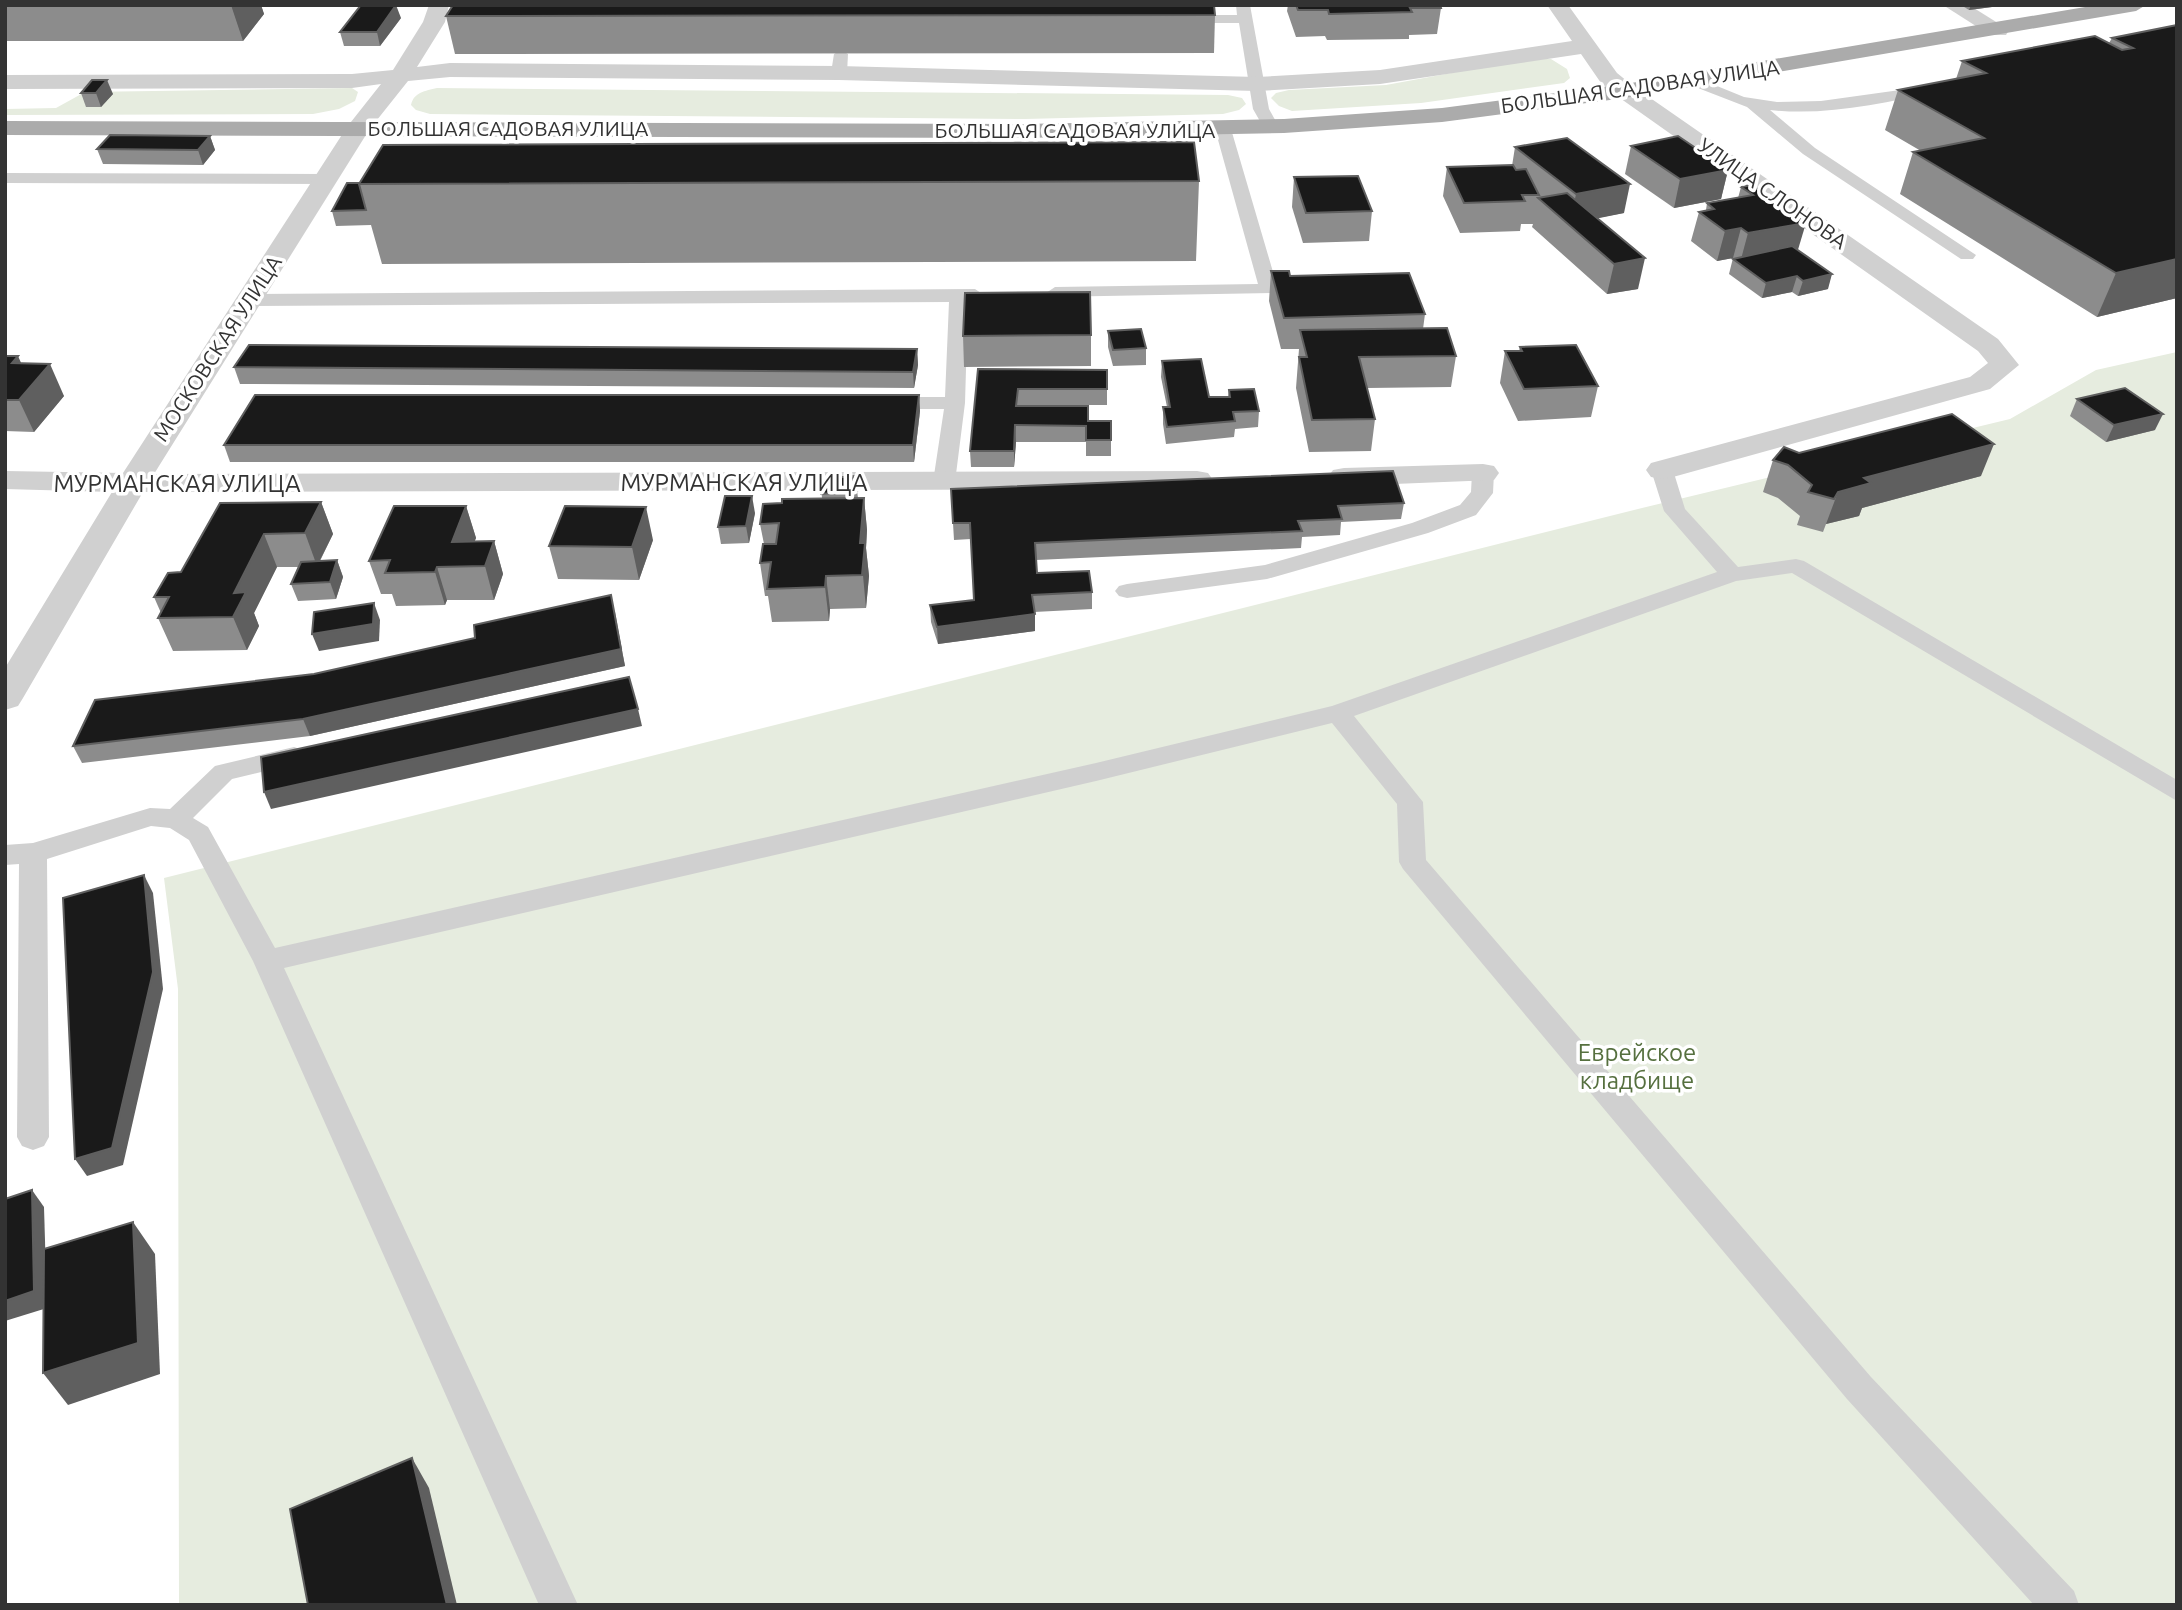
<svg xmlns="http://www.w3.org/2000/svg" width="2182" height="1610" font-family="Ubuntu,sans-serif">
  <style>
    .green { fill: #e6ecdf }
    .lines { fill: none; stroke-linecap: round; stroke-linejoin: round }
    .lane { fill: #d0d0d0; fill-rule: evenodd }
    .street { fill: #d0d0d0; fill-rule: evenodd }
    .primary { fill: #ababab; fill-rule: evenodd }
    .wall { fill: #8c8c8c }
    .shaded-wall { fill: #5f5f5f }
    .building { fill: #1a1a1a; stroke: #5f5f5f; stroke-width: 2 }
    .labels { text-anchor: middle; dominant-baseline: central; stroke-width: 7; stroke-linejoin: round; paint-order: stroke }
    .far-street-label { font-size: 21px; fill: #333; stroke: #fff }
    .street-label { font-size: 24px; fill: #333; stroke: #fff }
    .park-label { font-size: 24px; fill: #56703f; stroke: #fff }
  </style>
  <rect width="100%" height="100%" fill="#fff"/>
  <g class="green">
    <path d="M1533 58 1551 59 1567 69 1570 78 1564 83 1421 103 1292 111 1279 106 1271 98 1276 93 1289 90 1386 85Z"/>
    <path d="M352 88 358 92 355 101 339 109 313 114 5 115V109L56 108 85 92Z"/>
    <path d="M437 88 1228 95 1242 98 1246 104 1239 110 1223 114 1025 119 430 114 416 110 411 105C414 92 425 91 437 88Z"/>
    <path d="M2177 352V1605H179L178 989 164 878 1642 508 2010 419 2096 370Z"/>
  </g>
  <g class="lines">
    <g class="lane">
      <path d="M1236 5H1250L1269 109 1279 127 1277 130H1265L1253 109 1239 23H1180L1173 19 1180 15H1237Z"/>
      <path d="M841 50 848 54 847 73 839 78 831 73 834 54Z"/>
      <path d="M1690 75 1744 97 1777 102 1821 101 1936 85V91C1884 104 1824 116 1770 110L1815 148 1976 255 1973 259H1961L1803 154 1747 107 1685 83 1682 80Z"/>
      <path d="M1223 124 1231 129 1278 289 1276 293 1048 297 1046 293 1055 287 1258 284 1215 129Z"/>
      <path d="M5 173 326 174 334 179 326 184 5 183Z"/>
      <path d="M975 289 984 295 982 299 968 301 965 403 955 482 944 488 933 482 944 409H883L873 403 883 397H945L949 302 247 306 238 300 247 294Z"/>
      <path d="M1662 464 1673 470 1685 509 1738 567 1796 559 1804 561 2177 780V801L1792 573 1736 581 1354 716 1423 802 1426 860 1871 1377 2074 1591 2079 1605H2034L1847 1399 1403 869 1399 862 1397 804 1332 723 1096 781 284 968 578 1605H539L253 961 189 840 170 828 151 826 47 859 49 1137 44 1146 33 1150 22 1146 17 1137 19 864 5 865V845L33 843 150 808 170 809 215 766 294 747 303 750 307 756 303 762 232 779 193 818 208 827 275 948 1096 763 1332 706 1717 572 1664 511 1651 470Z"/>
      <path d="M1483 467 1494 473 1493 493 1476 515 1428 533 1267 579 1127 598 1119 596 1115 591 1119 586 1127 584 1265 565 1412 523 1460 505 1471 492 1472 473Z"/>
    </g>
    <g class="street">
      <path d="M429 5H449L445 22 417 67 450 63 839 66 1257 77 1380 70 1572 41 1547 5H1568L1617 73 1633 86 1998 339 2019 365 1990 389 1673 477 1662 479 1651 477 1646 470 1651 463 1970 377 1988 363 1978 351 1617 96 1601 83 1581 54 1380 84 1257 91 839 80 450 77 408 81 369 130 154 474 1197 471 1208 473 1213 480 1208 487 1197 489 143 492 23 698 18 706 5 710V668L112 492 5 489V471L123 473 347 127 381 84 352 88 5 89V75L352 74 393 70 423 22Z"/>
      <path d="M1943 5H1969L2009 30 2006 35H1990Z"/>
      <path d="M1483 464 1494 466 1499 473 1494 480 1344 486 1333 484 1328 477 1333 470 1344 468Z"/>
    </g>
    <path class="primary" d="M2097 5H2146L2136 11 1625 98 1442 122 1284 133 1022 138 5 135V121L1022 124 1284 119 1442 108 1625 84Z"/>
  </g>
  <g class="wall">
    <path d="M5 5H261L264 14 243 41H5Z"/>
    <path d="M1288 5H1440L1441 8 1437 34 1409 35V39L1327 40 1325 36 1296 37 1287 11Z"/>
    <path d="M1961 5H1993L1992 7 1969 10Z"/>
    <path d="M1215 15 1214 53 455 54 446 16Z"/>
    <path d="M401 18 380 46H344L340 32Z"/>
    <path d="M2177 25V298L2097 317 1900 194 1913 152 1921 151 1885 130 1898 90 1956 79 1962 61 2109 43 2112 38Z"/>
    <path d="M92 80 113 94 101 107H86L81 93Z"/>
    <path d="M210 136 215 150 203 165 103 164 97 149Z"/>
    <path d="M1631 146 1728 170 1721 199 1674 208 1625 174Z"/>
    <path d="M1515 147 1624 213 1597 218 1638 289 1607 294 1532 227 1533 224H1521L1520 231 1460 233 1443 196 1447 167 1512 166Z"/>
    <path d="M1294 177 1372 211 1369 241 1303 243 1292 207Z"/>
    <path d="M1199 181 1196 261 382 264 371 225 336 226 332 211 347 183Z"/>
    <path d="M1752 185 1798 250 1828 289 1798 296 1792 292 1762 298 1729 274 1733 258 1717 261 1691 241 1699 212 1706 210 1707 203 1738 198 1741 187Z"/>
    <path d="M1271 271 1425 314 1423 329 1456 356 1451 387 1367 388 1375 419 1371 451 1309 452 1296 388 1299 349H1281L1269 301Z"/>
    <path d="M1108 331 1146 348V365L1113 366 1108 347Z"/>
    <path d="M1091 335V366L964 367 963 336Z"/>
    <path d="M1520 347 1598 386 1591 417 1518 421 1500 383 1505 351H1519Z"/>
    <path d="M917 349 918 365 914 388 240 384 234 367Z"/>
    <path d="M5 356 21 364 64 396 34 432 5 431Z"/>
    <path d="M1162 361 1209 397H1228L1229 390 1259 411 1258 427 1235 429 1234 437 1166 444 1163 424V407H1167L1161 377Z"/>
    <path d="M978 369 1107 370V405H1018V406L1088 421H1111V456H1086V442H1016L1014 467H971L970 451Z"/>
    <path d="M919 395 920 411 914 462H230L224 445Z"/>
    <path d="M2077 399 2155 430 2106 442 2070 416Z"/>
    <path d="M1799 453 1981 476 1862 508 1859 516 1826 524 1823 532 1797 525 1800 516 1778 498 1763 492 1773 460Z"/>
    <path d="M855 476 858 498H864L867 530 866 548 869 576 866 608 830 609 829 621 772 622 768 596H765L760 563 764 544 760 524 782 503 822 498 820 479Z"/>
    <path d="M951 489 1404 503 1401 519 1341 522 1340 535 1302 537 1301 548 1036 560 1037 573 1092 592V609L1034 612 1035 631 938 644 931 622 930 605 974 600 971 539 954 540Z"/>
    <path d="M321 502 333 534 320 561 337 560 343 577 336 599 298 601 291 584 298 567H277L254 613 259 626 247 650 173 651 158 618 161 613 154 597 181 572Z"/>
    <path d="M466 506 476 538 474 541H494L503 574 494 600H447L445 605 396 606 392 594H381L369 561Z"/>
    <path d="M755 513 749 543 721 544 718 527Z"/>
    <path d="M653 540 639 580 558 579 549 546Z"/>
    <path d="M615 612 625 666 310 736 82 763 73 746Z"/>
  </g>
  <g class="shaded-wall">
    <path d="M231 5H261L264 14 243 41Z"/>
    <path d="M396 5 401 18 380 46 377 32Z"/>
    <path d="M1971 5H1993L1992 7 1969 10Z"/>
    <path d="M107 80 113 94 101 107 96 93Z"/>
    <path d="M210 136 215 150 203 165 198 150Z"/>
    <path d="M1728 170 1721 199 1674 208 1680 179Z"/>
    <path d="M1630 184 1624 213 1570 224 1576 194Z"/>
    <path d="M1806 223 1797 253 1740 263 1748 233Z"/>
    <path d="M1741 228 1733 258 1717 261 1725 231Z"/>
    <path d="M1645 258 1638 289 1607 294 1614 264Z"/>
    <path d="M2177 259V298L2097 317 2116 273Z"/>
    <path d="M1832 274 1828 289 1798 296 1803 281Z"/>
    <path d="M1797 276 1792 292 1762 298 1766 283Z"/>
    <path d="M917 349 918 365 914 388 913 372Z"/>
    <path d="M18 356 31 385 50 364 64 396 34 432 19 400 12 363Z"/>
    <path d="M919 395 920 411 914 462 913 445Z"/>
    <path d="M2163 414 2155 430 2106 442 2114 425Z"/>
    <path d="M1015 425 1016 442 1014 467V451Z"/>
    <path d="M1994 444 1981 476 1862 508 1859 516 1826 524 1823 532 1838 492 1864 478Z"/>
    <path d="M752 496 755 513 749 543 746 526Z"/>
    <path d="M864 498 867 530 866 548 869 576 866 608 860 543Z"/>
    <path d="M321 502 333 534 317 566 305 533Z"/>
    <path d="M466 506 476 538 465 567 452 542Z"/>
    <path d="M646 507 653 540 639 580 632 547Z"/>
    <path d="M264 534 277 567 254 613 259 626 247 650 233 617 234 593Z"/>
    <path d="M494 541 503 574 494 600 485 566Z"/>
    <path d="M337 560 343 577 336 599 330 582Z"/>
    <path d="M437 567 447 600 445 605 435 572Z"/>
    <path d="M826 576 830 609 829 621 825 587Z"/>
    <path d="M611 595 625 666 310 736 303 719Z"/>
    <path d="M374 603 380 620 379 641 319 651 312 634Z"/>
    <path d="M1035 614V631L938 644 937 627Z"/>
    <path d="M638 709 642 726 271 809 264 792Z"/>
    <path d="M144 875 153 893 163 989 123 1165 87 1176 75 1159Z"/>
    <path d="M32 1190 44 1207 47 1308 5 1321V1301Z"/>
    <path d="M133 1222 155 1254 160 1374 68 1405 43 1373Z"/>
    <path d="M412 1458 429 1488 457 1605H447Z"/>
  </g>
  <g class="building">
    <path d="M361 5H396L377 32H340Z"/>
    <path d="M453 5H1214L1215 15 446 16Z"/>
    <path d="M1296 5H1440L1441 8H1410L1412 12 1329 14 1328 10H1298Z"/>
    <path d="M2177 25V259L2116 273 1913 152 1984 138 1898 90 1986 73 1962 61 2095 36 2122 50 2133 48 2112 38Z"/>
    <path d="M92 80H107L96 93H81Z"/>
    <path d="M110 135 210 136 198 150 97 149Z"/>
    <path d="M1678 136 1728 170 1680 179 1631 146Z"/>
    <path d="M1567 138 1630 184 1576 194 1515 147Z"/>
    <path d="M1194 142 1199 181 359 184 383 145Z"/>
    <path d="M1513 165 1516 170 1526 169 1539 195H1522L1525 201 1464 203 1447 167Z"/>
    <path d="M1358 176 1372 211 1306 213 1294 177Z"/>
    <path d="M347 183H359V184L366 210 332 211Z"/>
    <path d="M1752 185 1806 223 1748 233 1741 228 1725 231 1699 212 1714 209 1707 203 1753 195 1741 187Z"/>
    <path d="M1567 193 1645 258 1614 264 1538 198Z"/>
    <path d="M1792 246 1832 274 1803 281 1797 276 1766 283 1733 259Z"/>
    <path d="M1271 271H1289L1290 276 1409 273 1425 314 1284 318Z"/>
    <path d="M1090 292 1091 335 963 336 965 293Z"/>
    <path d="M1447 328 1456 356 1359 357 1375 419 1312 420 1299 357H1307L1300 330Z"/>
    <path d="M1141 329 1146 348 1113 350 1108 331Z"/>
    <path d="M249 345 917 349 913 372 234 367Z"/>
    <path d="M1576 345 1598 386 1524 389 1505 351H1522L1520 347Z"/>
    <path d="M5 356H18L12 363 50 364 19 400H5Z"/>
    <path d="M1201 359 1209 397H1230L1229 390 1254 389 1259 411 1233 412 1235 421 1167 427 1163 407H1170L1162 361Z"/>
    <path d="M978 369 1107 370V389H1018L1016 406H1088V421H1111V440H1086V426L1015 425 1014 451H970Z"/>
    <path d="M2125 388 2163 414 2114 425 2077 399Z"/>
    <path d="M255 395H919L913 445H224Z"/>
    <path d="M1952 414 1994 444 1864 478 1871 483 1838 492 1834 499 1808 492 1812 485 1788 465 1773 460 1784 447 1799 453Z"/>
    <path d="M1393 471 1404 503 1338 506 1342 519 1298 521 1302 531 1035 543 1037 573 1089 571 1092 592 1032 595 1035 614 937 627 930 605 974 600 970 523H953L951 489Z"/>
    <path d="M855 476 857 491 821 494 820 479Z"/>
    <path d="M725 496H752L746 526 718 527Z"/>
    <path d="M864 498 860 543H865L862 575 826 576 825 587 767 589 771 562 760 563 763 544H776L779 523 760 524 763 504 782 503V499Z"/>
    <path d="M321 502 305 533 264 534 234 593 246 592 233 617 158 618 169 597H154L168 573 181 572 220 503Z"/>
    <path d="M394 506H466L452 542 494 541 485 566 437 567 435 572 385 573 390 560 369 561Z"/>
    <path d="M565 506 646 507 632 547 549 546Z"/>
    <path d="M337 560 330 582 291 584 301 562Z"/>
    <path d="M611 595 621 649 303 719 73 746 95 700 314 674 475 638 474 625Z"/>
    <path d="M374 603 373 624 312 634 314 612Z"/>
    <path d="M629 677 638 709 264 792 261 757Z"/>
    <path d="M144 875 153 972 112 1148 75 1159 63 898Z"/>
    <path d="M32 1190 34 1291 5 1301V1199Z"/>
    <path d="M133 1222 138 1343 43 1373 44 1249Z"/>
    <path d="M412 1458 447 1605H308L290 1509Z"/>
  </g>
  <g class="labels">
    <g class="far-street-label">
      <text transform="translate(1640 86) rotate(-8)">БОЛЬШАЯ САДОВАЯ УЛИЦА</text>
      <text x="508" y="128">БОЛЬШАЯ САДОВАЯ УЛИЦА</text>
      <text x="1075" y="130">БОЛЬШАЯ САДОВАЯ УЛИЦА</text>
      <text transform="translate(1773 193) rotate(35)">УЛИЦА СЛОНОВА</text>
      <text transform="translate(217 348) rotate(-57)">МОСКОВСКАЯ УЛИЦА</text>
    </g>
    <g class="street-label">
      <text x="744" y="482">МУРМАНСКАЯ УЛИЦА</text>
      <text x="177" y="483">МУРМАНСКАЯ УЛИЦА</text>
    </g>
    <g class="park-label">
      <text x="1637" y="1052">Еврейское<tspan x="1637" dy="28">кладбище</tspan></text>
    </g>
  </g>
  <rect width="2182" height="1610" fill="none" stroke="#333333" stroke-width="14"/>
</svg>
